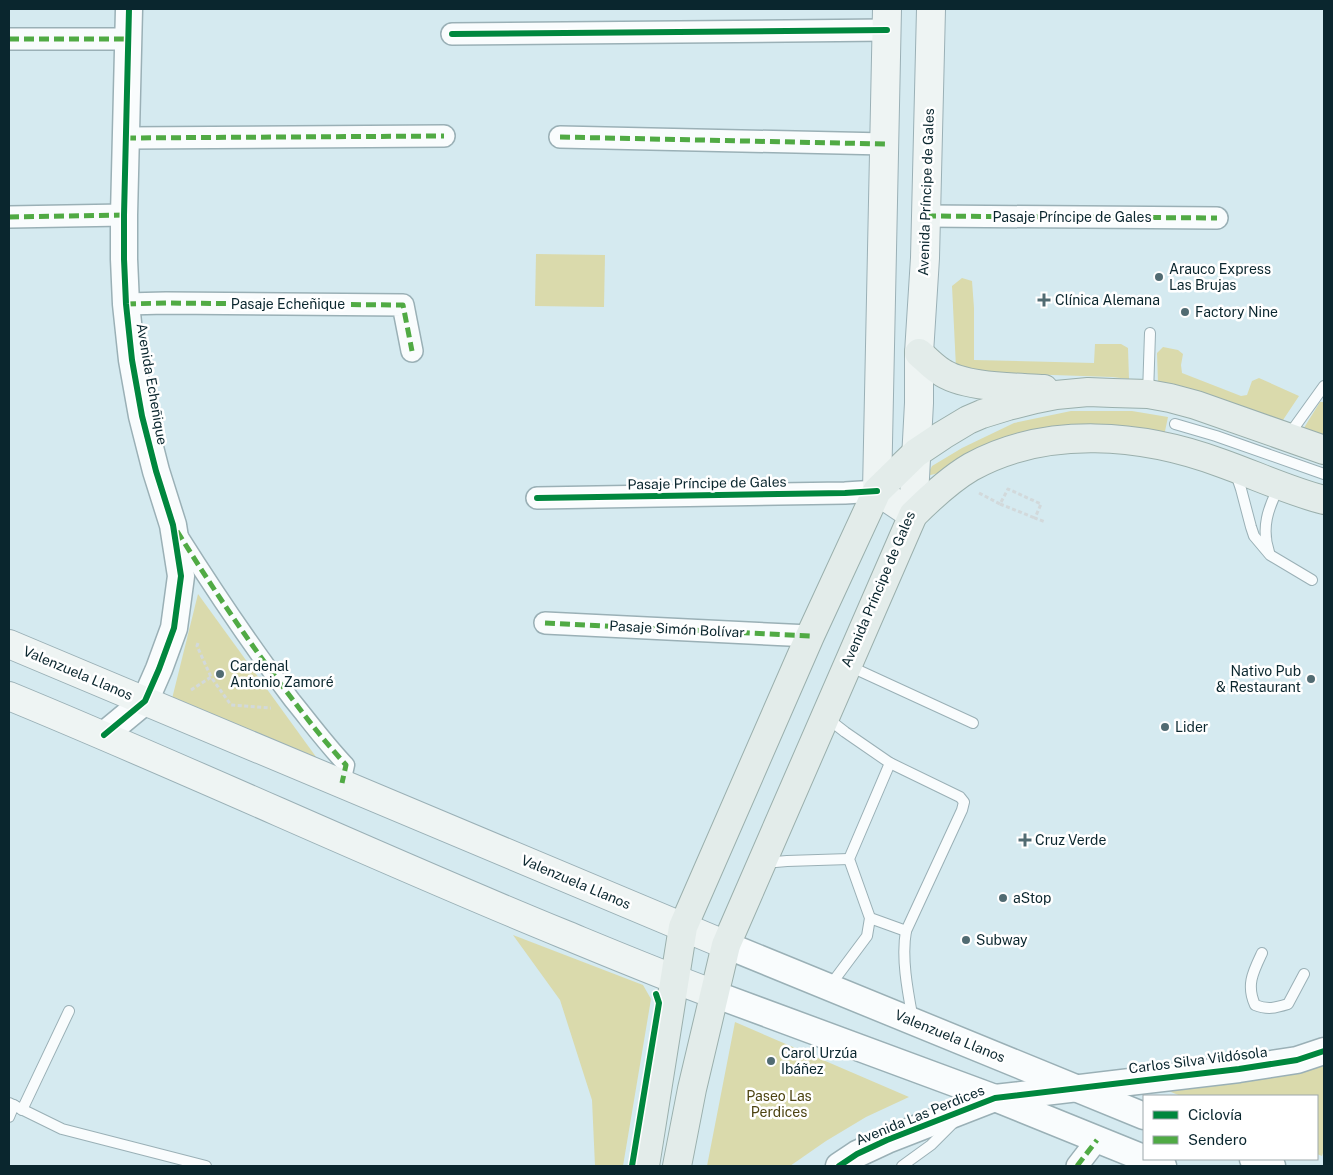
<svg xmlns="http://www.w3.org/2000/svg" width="1333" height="1175" font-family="'Public Sans',sans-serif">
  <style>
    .green { fill: #dadaac }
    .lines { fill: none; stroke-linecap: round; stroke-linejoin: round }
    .service-casing { stroke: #9ab0b6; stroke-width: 12 }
    .pedestrian-casing { stroke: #9ab0b6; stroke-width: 19 }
    .minor-casing { stroke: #9ab0b6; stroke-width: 24 }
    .tertiary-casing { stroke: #9ab0b6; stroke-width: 29 }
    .secondary-casing { stroke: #9ab0b6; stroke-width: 30 }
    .primary-casing { stroke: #9aafac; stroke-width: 30 }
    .path { stroke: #d2d9db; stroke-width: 3; stroke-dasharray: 4 2.5; stroke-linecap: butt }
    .service { stroke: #f9fcfd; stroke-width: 10 }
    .pedestrian { stroke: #f9fcfd; stroke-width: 16 }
    .minor { stroke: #f9fcfd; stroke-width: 21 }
    .tertiary { stroke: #f9fcfd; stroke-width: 26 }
    .secondary { stroke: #eef4f3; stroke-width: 28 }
    .primary { stroke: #e3ecea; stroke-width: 28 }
    .quiet { stroke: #50aa44; stroke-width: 5; stroke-dasharray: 10 5; stroke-linecap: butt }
    .cycleway-casing { stroke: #fff; stroke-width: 9 }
    .cycleway { stroke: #00873e; stroke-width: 6 }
    .poi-dot { fill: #516b72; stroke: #fff; stroke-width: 2 }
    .labels { text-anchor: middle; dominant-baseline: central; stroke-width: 5; stroke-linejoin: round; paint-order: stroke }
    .street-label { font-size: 14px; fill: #0a262e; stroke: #fff }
    .poi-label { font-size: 14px; fill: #0a262e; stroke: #fff; text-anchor: start }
    .park-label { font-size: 14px; fill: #4c4311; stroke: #fff }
  </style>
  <rect width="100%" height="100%" fill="#d5eaf0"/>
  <g class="green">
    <path d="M536 254 605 255 604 307 535 306Z"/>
    <path d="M962 278 972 281 974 308V360L1094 363 1095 344H1121L1128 348 1129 379 1112 377 996 373 956 368 952 286Z"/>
    <path d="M1163 347 1178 350 1183 354 1181 365 1182 373 1241 396 1247 395 1252 381 1259 378 1299 396 1281 423 1158 383 1157 353Z"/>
    <path d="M1320 402H1324V439L1302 431Z"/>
    <path d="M1071 411H1132L1168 417 1164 436 950 470 927 476 932 466 962 448 1014 423Z"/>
    <path d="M198 594 327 772 169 711Z"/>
    <path d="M513 935 643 985 651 999 623 1166H595L592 1100 560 1000Z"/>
    <path d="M735 1022 909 1097 866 1117 826 1141 790 1166H707Z"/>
    <path d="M1324 1065V1150L1322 1156 1317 1154V1096H1181L1166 1090 1281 1075Z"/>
  </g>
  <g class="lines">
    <defs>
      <g id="service">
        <path d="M1148 394 1150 333"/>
        <path d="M1175 424 1216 436 1324 474"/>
        <path d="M1288 436 1324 386"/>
        <path d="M1235 471 1241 489 1251 527 1254 536 1270 555 1312 580"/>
        <path d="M1269 552C1261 528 1268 508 1279 487"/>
        <path d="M849 666 973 723"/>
        <path d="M827 718 845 732 890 763 960 797 964 802 962 810 906 931C901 958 908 993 913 1020"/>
        <path d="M764 863 787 861 849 859"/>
        <path d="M870 918 906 931"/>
        <path d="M1262 953C1253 972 1246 985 1255 1005 1268 1010 1275 1008 1288 1004L1304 974"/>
        <path d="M829 987 867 936 870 918 849 859 890 763"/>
        <path d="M9 1103 62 1129 206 1166"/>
        <path d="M22 1110 69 1011"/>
        <path d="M9 1117 14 1105"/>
        <path d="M902 1166 931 1145 953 1123"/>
      </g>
      <path id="pedestrian" d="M179 535C215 592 252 647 292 700 310 722 326 744 346 765L342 783"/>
      <g id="minor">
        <path d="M452 34 887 30"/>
        <path d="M9 39H129"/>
        <path d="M560 137 885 144"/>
        <path d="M126 138 444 136"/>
        <path d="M926 216 1217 218"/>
        <path d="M9 217 124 215"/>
        <path d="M126 304 166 303 403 305 412 351"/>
        <path d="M537 498 845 493 877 491"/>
        <path d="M545 623 810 636"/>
        <path d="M1077 1166 1097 1140"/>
      </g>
      <g id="tertiary">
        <path d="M104 735 145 701 159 669 174 628 181 576 173 525 156 471 142 416 132 360 126 304 124 259V215L129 9"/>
        <path d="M726 945 1144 1116"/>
        <path d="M714 994 995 1098 1163 1166"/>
        <path d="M1253 1159 1272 1166"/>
        <path d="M839 1166 857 1154 887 1140 995 1098 1239 1069 1297 1060 1324 1051"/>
      </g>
      <g id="secondary">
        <path d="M887 9 877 491 913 515"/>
        <path d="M913 515 919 403V353L925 258 931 9"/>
        <path d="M9 644 726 945"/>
        <path d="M9 696C194 772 375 857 561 933 612 954 662 975 714 994"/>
      </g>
      <g id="primary">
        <path d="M919 353C926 359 932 366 940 371 963 388 1015 387 1044 389"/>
        <path d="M645 1166 683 927 810 636 877 491 916 453 943 435 968 420 982 414 1008 406 1036 399 1056 395 1088 392 1113 393 1148 394 1170 398 1196 405 1324 450"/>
        <path d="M677 1166 692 1089 726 945 913 515C931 497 949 480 971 467 1047 425 1143 434 1221 463 1255 475 1289 491 1324 500"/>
      </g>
    </defs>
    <use href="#service" class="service-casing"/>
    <use href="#pedestrian" class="pedestrian-casing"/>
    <use href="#minor" class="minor-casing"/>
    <use href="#tertiary" class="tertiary-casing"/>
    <use href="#secondary" class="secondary-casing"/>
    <use href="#primary" class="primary-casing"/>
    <g class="path">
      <path d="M979 493 1000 504 1008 489 1041 504 1035 518 1045 522"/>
      <path d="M1000 504 1035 518"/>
      <path d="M198 643 197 646 211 677"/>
      <path d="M191 690 211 677 231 705 271 708"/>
    </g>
    <use href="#service" class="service"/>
    <use href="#pedestrian" class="pedestrian"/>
    <use href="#minor" class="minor"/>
    <use href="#tertiary" class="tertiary"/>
    <use href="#secondary" class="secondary"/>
    <use href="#primary" class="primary"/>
    <g class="quiet">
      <path d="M9 39H129"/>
      <path d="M560 137 885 144"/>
      <path d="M126 138 444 136"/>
      <path d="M926 216 1217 218"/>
      <path d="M9 217 124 215"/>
      <path d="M126 304 166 303 403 305 412 351"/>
      <path d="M177 531C213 589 251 646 293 700 310 723 327 744 346 765L342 783"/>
      <path d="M545 623 810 636"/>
      <path d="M1077 1166 1097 1140"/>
    </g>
    <defs>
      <g id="cycleway">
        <path d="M452 34 887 30"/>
        <path d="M537 498 845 493 877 491"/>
        <path d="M104 735 145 701 159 669 174 628 181 576 173 525 156 471 142 416 132 360 126 304 124 259V215L129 9"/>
        <path d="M632 1166 659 1003 656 994"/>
        <path d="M839 1166 857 1154 887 1140 995 1098 1239 1069 1297 1060 1324 1051"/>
      </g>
    </defs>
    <use href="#cycleway" class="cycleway-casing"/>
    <use href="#cycleway" class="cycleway"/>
  </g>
  <g class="poi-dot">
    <circle cx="1159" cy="277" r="5"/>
    <path d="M1041.5 292.5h5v5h5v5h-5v5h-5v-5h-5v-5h5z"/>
    <circle cx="1185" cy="312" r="5"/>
    <circle cx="220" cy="674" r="5"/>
    <circle cx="1311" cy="679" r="5"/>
    <circle cx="1165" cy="727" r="5"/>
    <path d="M1022.5 832.5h5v5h5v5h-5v5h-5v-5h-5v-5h5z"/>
    <circle cx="1003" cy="898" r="5"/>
    <circle cx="966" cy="940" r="5"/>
    <circle cx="771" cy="1061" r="5"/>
  </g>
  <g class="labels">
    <g class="street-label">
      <text transform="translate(926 192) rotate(-88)">Avenida Príncipe de Gales</text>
      <text x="1072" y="217">Pasaje Príncipe de Gales</text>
      <text x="288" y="304">Pasaje Echeñique</text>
      <text transform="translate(152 384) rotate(80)">Avenida Echeñique</text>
      <text transform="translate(707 483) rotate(-1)">Pasaje Príncipe de Gales</text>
      <text transform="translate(878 589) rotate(-67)">Avenida Príncipe de Gales</text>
      <text transform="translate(677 629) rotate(3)">Pasaje Simón Bolívar</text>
      <text transform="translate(78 673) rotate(23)">Valenzuela Llanos</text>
      <text transform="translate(576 882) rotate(23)">Valenzuela Llanos</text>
      <text transform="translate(950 1036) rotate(22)">Valenzuela Llanos</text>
      <text transform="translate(1198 1060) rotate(-7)">Carlos Silva Vildósola</text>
      <text transform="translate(920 1115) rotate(-22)">Avenida Las Perdices</text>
    </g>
    <g class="poi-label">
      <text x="1169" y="269">Arauco Express<tspan x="1169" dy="16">Las Brujas</tspan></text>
      <text x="1055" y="300">Clínica Alemana</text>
      <text x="1195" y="312">Factory Nine</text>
      <text x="230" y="666">Cardenal<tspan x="230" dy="16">Antonio Zamoré</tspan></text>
      <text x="1301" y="671" text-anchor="end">Nativo Pub<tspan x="1301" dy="16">&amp; Restaurant</tspan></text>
      <text x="1175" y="727">Lider</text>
      <text x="1035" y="840">Cruz Verde</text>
      <text x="1013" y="898">aStop</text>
      <text x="976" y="940">Subway</text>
      <text x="781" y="1053">Carol Urzúa<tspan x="781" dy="16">Ibáñez</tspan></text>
    </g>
    <g class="park-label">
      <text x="779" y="1096">Paseo Las<tspan x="779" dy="16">Perdices</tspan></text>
    </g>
  </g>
  <rect width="1333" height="1175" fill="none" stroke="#0a262e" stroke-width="20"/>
  <rect x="1143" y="1095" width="175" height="65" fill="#ffffff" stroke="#9da8ab"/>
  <rect x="1153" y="1111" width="25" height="8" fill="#00873e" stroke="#9da8ab"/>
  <text x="1188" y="1120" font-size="15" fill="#0a262e">Ciclovía</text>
  <rect x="1153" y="1136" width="25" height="8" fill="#50aa44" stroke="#9da8ab"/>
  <text x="1188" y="1145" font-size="15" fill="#0a262e">Sendero</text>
</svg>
